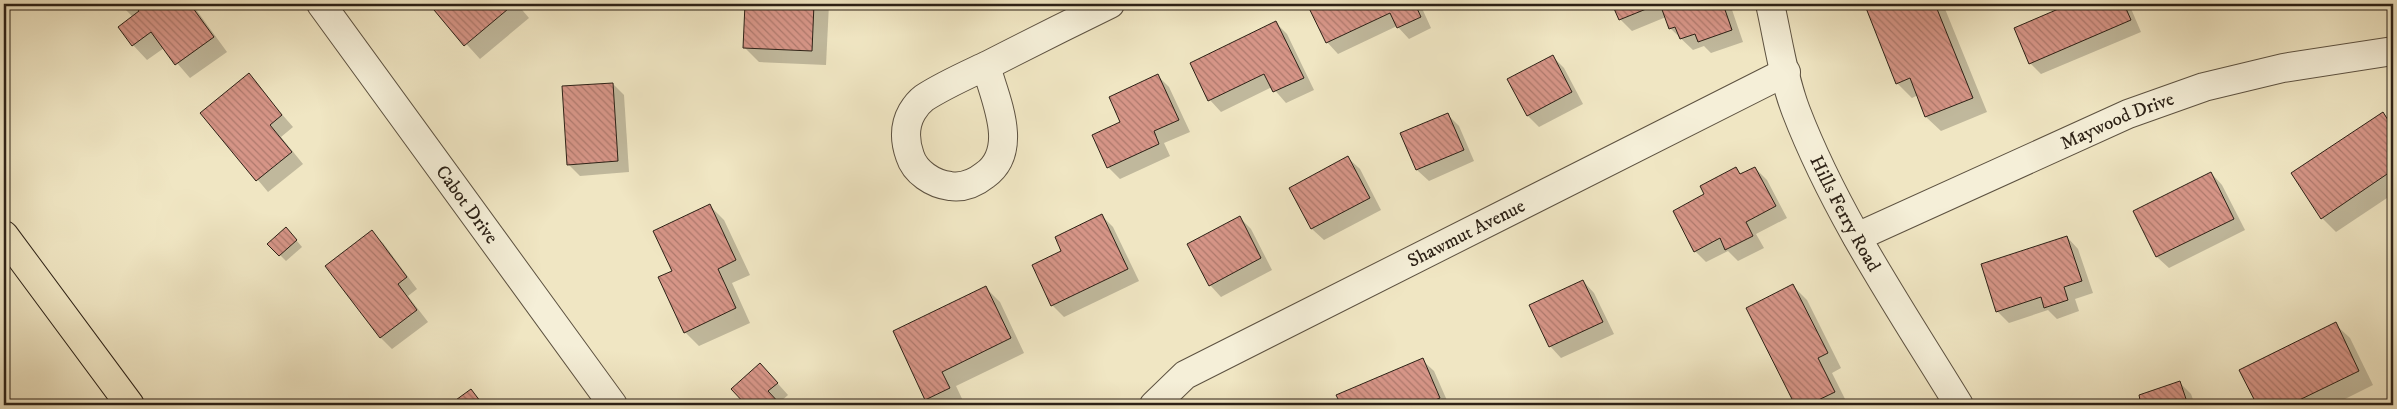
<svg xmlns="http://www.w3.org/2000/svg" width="2397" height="409" font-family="'IM FELL DW Pica',serif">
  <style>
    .shadow { fill: #0003 }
    .building { fill: url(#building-back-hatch); stroke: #2c2116 }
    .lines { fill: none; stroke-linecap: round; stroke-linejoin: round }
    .minor-casing { stroke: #5d5241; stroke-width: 30 }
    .primary-casing { stroke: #2c2116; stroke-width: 30 }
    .minor { stroke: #f5efd8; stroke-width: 28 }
    .primary { stroke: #f0e6c3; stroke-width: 28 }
    .labels { text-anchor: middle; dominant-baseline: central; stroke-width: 5; stroke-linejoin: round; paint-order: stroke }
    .street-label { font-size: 19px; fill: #2c2116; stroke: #f5efd8 }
  </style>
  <defs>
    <pattern id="building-back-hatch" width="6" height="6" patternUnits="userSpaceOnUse" patternTransform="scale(1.25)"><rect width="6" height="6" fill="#d69587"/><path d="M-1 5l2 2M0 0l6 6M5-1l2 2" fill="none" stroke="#ae796d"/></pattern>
  </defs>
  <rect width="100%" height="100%" fill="#f0e6c3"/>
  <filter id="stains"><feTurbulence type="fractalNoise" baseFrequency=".004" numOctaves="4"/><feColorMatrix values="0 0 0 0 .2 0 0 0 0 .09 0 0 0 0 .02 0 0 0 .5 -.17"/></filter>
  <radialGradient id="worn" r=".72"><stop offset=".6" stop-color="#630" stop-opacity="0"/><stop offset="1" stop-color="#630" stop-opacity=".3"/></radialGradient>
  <g class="shadow">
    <path d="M120 4H192L227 52 190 78 164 48 147 60 133 45V17Z"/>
    <path d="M430 4H517L529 18 480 59Z"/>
    <path d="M746 4H829L826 65 759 62 745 48Z"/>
    <path d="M1309 4H1420L1431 28 1409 39 1397 26 1338 54 1327 42Z"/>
    <path d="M1614 4H1730L1743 42 1711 53 1704 46 1693 50 1670 28 1666 17 1632 31 1620 19Z"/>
    <path d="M1880 4H1943L1987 112 1941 131 1926 117 1918 95 1912 98 1897 83 1868 9Z"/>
    <path d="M2063 4H2129L2141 32 2041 74 2030 63 2064 8Z"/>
    <path d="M2243 4H2278L2247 8Z"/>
    <path d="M1276 23 1287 34 1314 90 1286 103 1272 87 1221 112 1210 100Z"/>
    <path d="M1552 56 1564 68 1583 104 1539 127 1528 116Z"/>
    <path d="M248 75 293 127 281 137 303 164 268 192 202 113Z"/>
    <path d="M1158 76 1169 87 1190 132 1164 143 1170 156 1120 179 1108 167Z"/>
    <path d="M613 84 624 95 629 172 580 176 568 164Z"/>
    <path d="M2382 113 2393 124V194L2336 232 2322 218Z"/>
    <path d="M1447 114 1459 126 1474 161 1429 181 1417 170 1401 134Z"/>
    <path d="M1348 158 1360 169 1381 210 1324 240 1312 229 1291 188Z"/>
    <path d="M1755 168 1767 180 1787 218 1756 234 1764 248 1738 261 1728 251 1706 262 1695 251 1705 195 1736 169 1742 175Z"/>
    <path d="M2211 173 2222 185 2245 230 2169 268 2157 257 2135 211Z"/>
    <path d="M710 206 724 220 750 275 732 283 750 323 699 346 685 332 673 272Z"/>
    <path d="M1102 216 1113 227 1139 281 1064 317 1052 305 1063 252Z"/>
    <path d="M1240 218 1251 229 1272 270 1221 297 1210 285Z"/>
    <path d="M371 232 383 243 417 289 408 296 428 322 392 349 381 338 327 266Z"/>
    <path d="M292 235 302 247 286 261 269 244Z"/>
    <path d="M2067 237 2078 249 2093 293 2075 299 2079 311 2057 319 2048 310 2009 323 1997 311Z"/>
    <path d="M1583 281 1594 293 1614 334 1561 358 1550 346Z"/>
    <path d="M1793 286 1807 300 1841 368 1832 373 1848 405H1797L1748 308Z"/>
    <path d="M986 288 1000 302 1024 353 956 386 964 403 959 405H932L926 399 894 332Z"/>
    <path d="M2335 324 2350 338 2373 385 2333 405H2258L2241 371Z"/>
    <path d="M1422 360 1434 371 1449 405H1342L1338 396Z"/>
    <path d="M771 376 788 395 779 403 780 405H748L733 389Z"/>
    <path d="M2180 383 2191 394 2195 405H2144L2141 396Z"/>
    <path d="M471 391 486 405H451Z"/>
  </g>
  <g class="building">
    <path d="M134 4H190L214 37 175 65 151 32 132 46 118 27 139 11Z"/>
    <path d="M429 4H514L464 46Z"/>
    <path d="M745 4H814L812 51 743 48Z"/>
    <path d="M1307 4H1415L1421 17 1397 28 1390 13 1326 43Z"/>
    <path d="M1612 4H1655L1656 5 1619 20Z"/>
    <path d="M1660 4H1723L1732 30 1698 42 1695 34 1680 39 1675 27 1669 29Z"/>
    <path d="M1877 4H1935L1973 98 1925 117 1910 78 1896 84 1866 8Z"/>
    <path d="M2061 4H2124L2131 20 2029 64 2014 28 2063 7Z"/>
    <path d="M1276 21 1304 78 1273 92 1264 74 1208 101 1190 63Z"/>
    <path d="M1553 55 1572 92 1527 116 1507 79Z"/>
    <path d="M249 73 282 115 270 125 292 152 256 181 200 113Z"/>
    <path d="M1158 74 1179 120 1154 131 1159 144 1107 168 1092 135 1120 122 1109 97Z"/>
    <path d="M613 83 618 161 567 165 562 86Z"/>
    <path d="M2383 112 2393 128V170L2321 219 2291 173Z"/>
    <path d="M1448 113 1464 150 1416 170 1400 133Z"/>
    <path d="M1348 156 1370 198 1311 229 1289 188Z"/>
    <path d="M1736 167 1740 174 1755 167 1776 206 1746 222 1753 236 1725 250 1720 238 1694 252 1673 211 1704 194 1700 186Z"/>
    <path d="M2211 172 2234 219 2156 257 2133 211Z"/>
    <path d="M710 204 736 260 718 269 736 308 684 333 658 277 672 271 653 231Z"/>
    <path d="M1102 214 1128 269 1051 306 1032 265 1061 251 1055 237Z"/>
    <path d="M1240 216 1261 258 1209 286 1187 244Z"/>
    <path d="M286 227 297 240 279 256 267 244Z"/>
    <path d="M372 230 407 277 398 284 417 310 380 338 325 266Z"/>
    <path d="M2067 236 2082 281 2064 287 2068 300 2044 308 2041 297 1996 312 1981 264Z"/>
    <path d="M1583 280 1603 322 1549 347 1529 305Z"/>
    <path d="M1793 284 1828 353 1818 358 1835 392 1808 405H1795L1746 308Z"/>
    <path d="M986 286 1011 338 942 372 950 388 925 400 893 331Z"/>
    <path d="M2336 322 2359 371 2289 405H2257L2239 370Z"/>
    <path d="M1423 358 1440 398 1423 405H1341L1336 395Z"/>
    <path d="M760 363 778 383 768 391 781 405H746L731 389Z"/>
    <path d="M2180 381 2188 405H2141L2139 395Z"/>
    <path d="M471 389 483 405H449Z"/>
  </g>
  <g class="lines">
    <defs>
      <g id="minor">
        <path id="s1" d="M321 4 613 405"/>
        <path id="s2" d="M1770 4C1778 39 1783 77 1796 111 1836 215 1901 310 1959 405"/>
        <path d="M986 66C995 99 1020 150 985 175 975 183 963 188 950 186 933 184 915 172 910 156 905 142 904 126 912 112 915 107 920 101 924 98 944 85 967 75 988 65 1029 44 1069 24 1110 4"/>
        <path id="s3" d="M1857 237 2128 114 2204 87 2283 68 2393 51"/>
        <path id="s4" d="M1154 405 1185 375 1786 72"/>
      </g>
      <path id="primary" d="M4 235 130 405"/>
    </defs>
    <use href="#minor" class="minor-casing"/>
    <use href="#primary" class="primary-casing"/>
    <use href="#minor" class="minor"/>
    <use href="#primary" class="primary"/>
  </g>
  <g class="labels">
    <g class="street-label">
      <text stroke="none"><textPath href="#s3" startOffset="285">Maywood Drive</textPath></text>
      <text stroke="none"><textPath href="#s1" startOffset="248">Cabot Drive</textPath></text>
      <text stroke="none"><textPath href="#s2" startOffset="224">Hills Ferry Road</textPath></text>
      <text stroke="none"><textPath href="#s4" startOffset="358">Shawmut Avenue</textPath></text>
    </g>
  </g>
  <rect width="2397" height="409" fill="none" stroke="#f0e6c3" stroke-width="20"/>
  <rect x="5" y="5" width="2387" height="399" fill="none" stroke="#2c2116" stroke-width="2.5"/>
  <rect x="10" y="10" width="2377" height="389" fill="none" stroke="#2c2116"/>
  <rect width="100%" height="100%" filter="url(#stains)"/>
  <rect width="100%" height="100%" fill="url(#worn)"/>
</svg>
